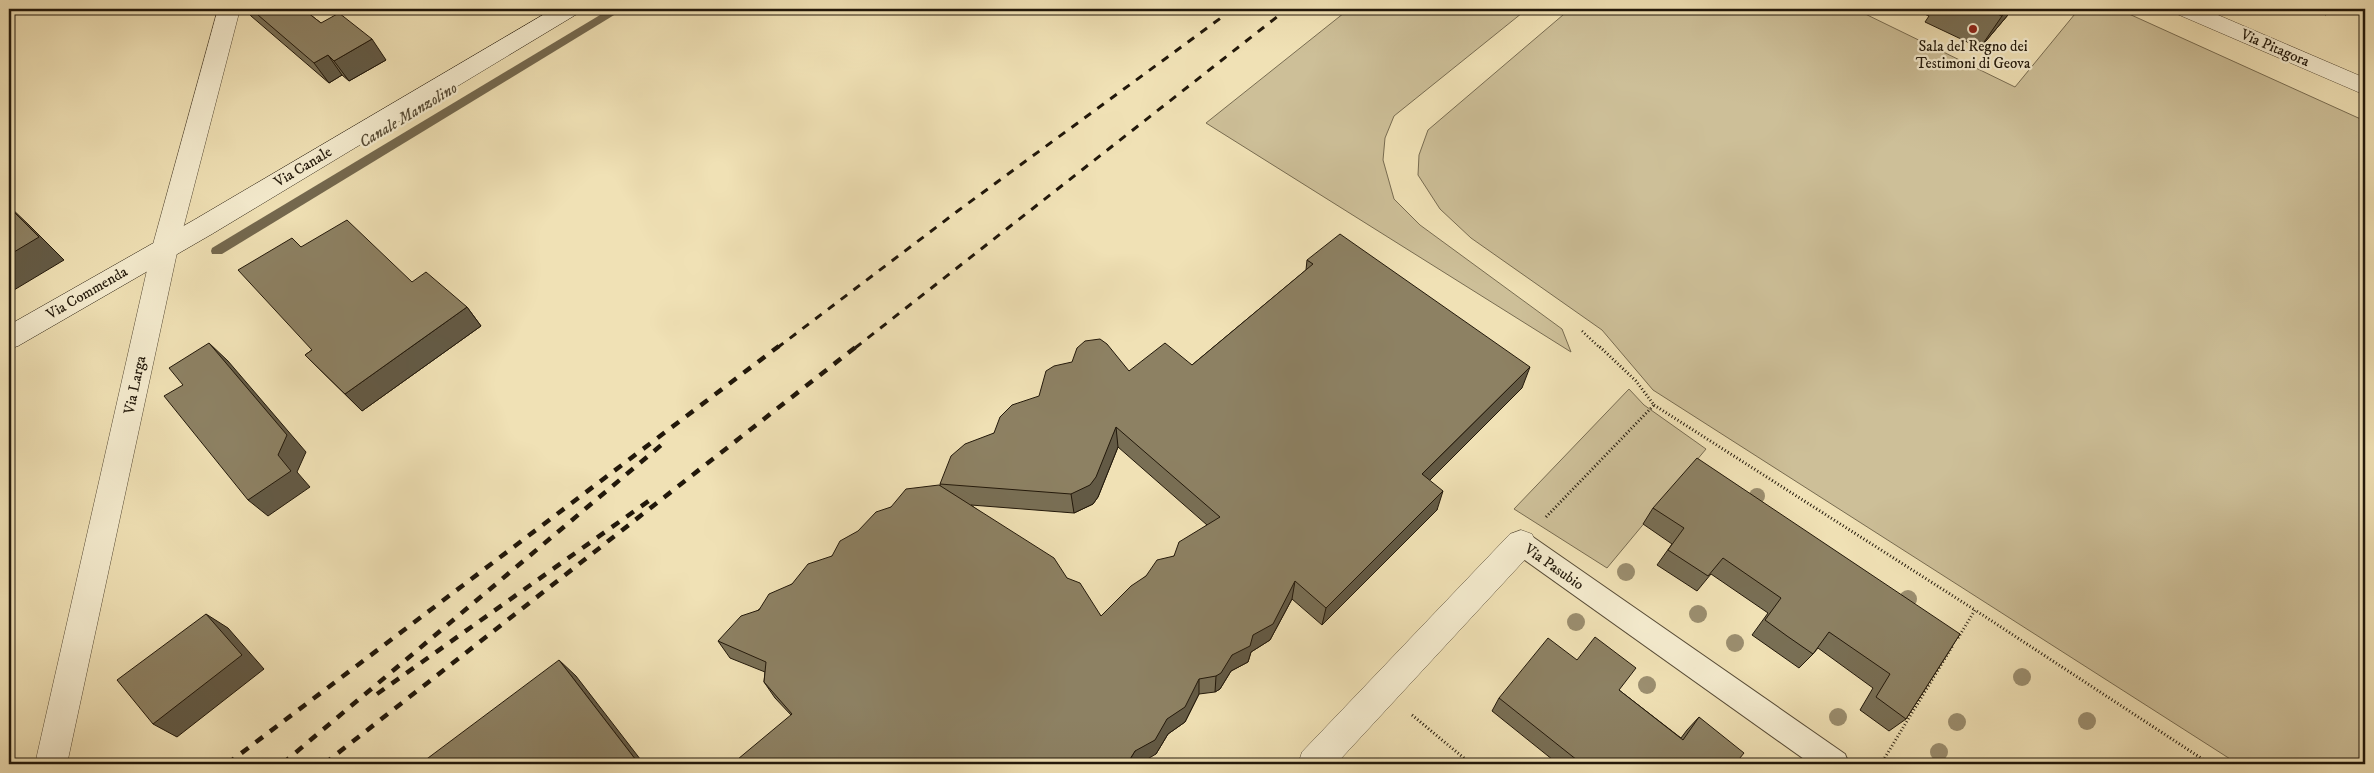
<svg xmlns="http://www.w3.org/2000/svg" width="2374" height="773" font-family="'IM FELL DW Pica',serif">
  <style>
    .green { fill: #cdbf98; stroke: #786c51 }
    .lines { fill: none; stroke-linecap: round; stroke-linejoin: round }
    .stream { fill: #74684e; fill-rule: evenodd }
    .lane-casing { stroke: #564a35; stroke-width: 2 }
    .street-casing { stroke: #564a35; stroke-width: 1 }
    .secondary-casing { stroke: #22180a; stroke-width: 1 }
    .path-far1 { stroke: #22180a; stroke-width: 2.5; stroke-dasharray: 1 2.5; stroke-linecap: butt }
    .path { stroke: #22180a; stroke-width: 3; stroke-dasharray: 1 2.5; stroke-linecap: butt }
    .lane { fill: #f5eccf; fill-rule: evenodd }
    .street { fill: #f5eccf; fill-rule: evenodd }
    .secondary { fill: #f5eccf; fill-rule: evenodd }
    .rail-far1 { stroke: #22180a; stroke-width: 3; stroke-dasharray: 8 8; stroke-linecap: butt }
    .rail { stroke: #22180a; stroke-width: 4.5; stroke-dasharray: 9 9; stroke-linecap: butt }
    .tree { fill: #9b8e6f }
    .wall { fill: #796f55; stroke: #22180a; fill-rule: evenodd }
    .shaded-wall { fill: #635a45; stroke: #22180a }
    .building { fill: #8d8163; stroke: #22180a }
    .poi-dot { fill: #8f2418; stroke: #f5eccf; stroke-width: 2 }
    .labels { text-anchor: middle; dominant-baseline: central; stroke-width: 4.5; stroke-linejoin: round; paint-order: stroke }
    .poi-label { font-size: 15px; fill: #22180a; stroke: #f5eccf }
    .street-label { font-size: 15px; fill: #22180a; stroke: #f5eccf }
    .water-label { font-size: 16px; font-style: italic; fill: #584d37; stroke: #f5eccf }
  </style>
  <rect width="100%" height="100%" fill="#f0e1b5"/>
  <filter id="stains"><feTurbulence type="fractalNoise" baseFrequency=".004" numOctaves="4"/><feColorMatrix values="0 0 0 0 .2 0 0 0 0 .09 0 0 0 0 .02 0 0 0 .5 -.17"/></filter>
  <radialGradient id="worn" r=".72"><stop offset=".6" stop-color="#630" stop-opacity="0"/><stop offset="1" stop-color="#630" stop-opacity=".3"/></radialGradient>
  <g class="green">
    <path d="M1349 9H1527L1394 116 1385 138 1383 160 1394 199 1420 225 1562 329 1571 352 1206 123Z"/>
    <path d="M1570 9H1855L2015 87 2079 9H2118L2365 121V764H2238L1653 390 1602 330 1471 238 1440 209 1418 175 1419 155 1428 130Z"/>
    <path d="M1629 389 1644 405 1706 449 1607 568 1514 509Z"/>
  </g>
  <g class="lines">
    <path class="stream" d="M610 9H624L222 254H212L211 251 212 248Z"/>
    <defs>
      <path id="lane" d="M1521 531 1530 535 1845 754 1849 764H1811L1512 551 1508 543 1512 535Z"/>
      <g id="street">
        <path d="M218 9H240L178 248 67 764H35L152 248Z"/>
        <path d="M2174 9H2204L2365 78V95L2177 14Z"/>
        <path d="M1521 530 1532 534 1536 543 1532 552 1336 764H1298L1302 752 1510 534Z"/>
      </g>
      <path id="secondary" d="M553 9H580L577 14 212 234 18 346 9 349V325L194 220Z"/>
    </defs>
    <use href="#lane" class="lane-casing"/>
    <use href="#street" class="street-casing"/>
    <use href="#secondary" class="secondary-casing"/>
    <path class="path-far1" d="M1582 331 1600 348"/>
    <g class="path">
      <path d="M1654 405 1975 610"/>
      <path d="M1546 517 1654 405 1636 381 1599 346"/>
      <path d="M1958 638 1975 610 2210 764"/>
      <path d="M1412 715 1471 764"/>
      <path d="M1881 764 1953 645"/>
    </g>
    <use href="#lane" class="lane"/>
    <use href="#street" class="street"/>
    <use href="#secondary" class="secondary"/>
    <g class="rail-far1">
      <path d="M777 348 959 210 1233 9"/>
      <path d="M855 348 1287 9"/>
    </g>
    <g class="rail">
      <path d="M377 694 650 500"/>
      <path d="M227 764 779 346"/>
      <path d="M282 764 666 441"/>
      <path d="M324 764 857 346"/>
    </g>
  </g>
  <g class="tree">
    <circle cx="1757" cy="496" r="8"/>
    <circle cx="1626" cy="572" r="9"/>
    <circle cx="1908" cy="599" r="9"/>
    <circle cx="1698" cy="614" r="9"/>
    <circle cx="1576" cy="622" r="9"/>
    <circle cx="1735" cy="643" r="9"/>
    <circle cx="2022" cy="677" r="9"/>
    <circle cx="1647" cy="685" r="9"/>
    <circle cx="1838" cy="717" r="9"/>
    <circle cx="2087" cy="721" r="9"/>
    <circle cx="1957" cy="722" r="9"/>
    <circle cx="1939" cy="752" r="9"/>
  </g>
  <g class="wall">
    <path d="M246 9H303L321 23 386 60 349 81 342 75 329 83 251 16Z"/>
    <path d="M1913 9H2013L1980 48 1925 22 1929 16Z"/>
    <path d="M2310 9H2332L2326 15Z"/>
    <path d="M301 247 412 282 467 307 481 326 362 411 305 355 312 350Z"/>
    <path d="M1307 260 1522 388 1429 480 1437 510 1322 625 1292 599 1270 640 1251 652 1248 662 1231 671 1220 689 1215 692 1199 694 1185 722 1168 734 1156 754 791 715 775 698 764 682 765 672 730 658 718 641 792 584 832 556 891 507 940 486V484L994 433 1129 371 1192 365 1306 270ZM1118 447 1207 525 1174 556 1146 576 1101 616 1067 578 971 505 1074 513 1093 504 1098 497Z"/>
    <path d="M1653 508 1960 634 1906 719 1889 731 1860 710 1873 688 1818 648 1813 654 1799 668 1752 635 1768 613 1711 574 1697 591 1657 565 1672 544 1643 524Z"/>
    <path d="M1577 660 1619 690 1681 738 1687 730 1699 717 1735 764H1558L1492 711 1499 698Z"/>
  </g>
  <g class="shaded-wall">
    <path d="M2008 9H2013L1980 48 2002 16Z"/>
    <path d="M372 39 386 60 349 81 334 61Z"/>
    <path d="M328 55 342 75 329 83 314 63Z"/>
    <path d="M9 206 29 225 64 260 9 293Z"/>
    <path d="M467 307 481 326 362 411 345 394Z"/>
    <path d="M209 343 228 361 306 452 297 472 310 487 268 516 248 500 278 455Z"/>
    <path d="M1530 367 1522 388 1416 494 1422 474Z"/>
    <path d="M1116 427 1118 447 1098 497 1093 504 1074 513 1071 494Z"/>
    <path d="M1443 491 1437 510 1322 625 1326 608Z"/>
    <path d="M1295 581 1292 599 1270 640 1251 652 1248 662 1231 671 1220 689 1215 692 1216 676 1232 655Z"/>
    <path d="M206 614 228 628 264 669 177 737 153 724Z"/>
    <path d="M559 660 576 676 644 764H639Z"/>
    <path d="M1199 679V694L1185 722 1168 734 1156 754 1139 764H1127L1135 751 1167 719Z"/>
  </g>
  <g class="building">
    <path d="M251 9H303L321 23 339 13 372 39 334 61 328 55 314 63Z"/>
    <path d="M1986 9H2008L2002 16Z"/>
    <path d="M9 207 39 237 9 255Z"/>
    <path d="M347 220 412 282 426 272 467 307 345 394 305 355 312 350 238 270 292 238 301 247Z"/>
    <path d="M1340 234 1530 367 1422 474 1443 491 1326 608 1295 581 1273 624 1253 635 1250 646 1232 655 1221 673 1216 676 1199 679 1185 707 1167 719 1155 740 1135 751 1127 764H732L792 714 764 682 766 662 718 641 741 616 759 610 769 594 792 584 808 564 832 556 840 541 858 531 876 512 891 507 906 489 939 485 1054 558 1067 578 1080 583 1101 616 1131 586 1146 576 1157 560 1174 556 1179 542 1220 517 1116 427 1096 477 1090 485 1071 494 940 484 951 456 965 444 994 433 1000 417 1012 405 1039 396 1046 371 1054 366 1072 362 1077 348 1085 341 1100 339 1107 344 1129 371 1165 343 1192 365 1313 264 1307 260Z"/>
    <path d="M209 343 287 435 278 455 291 471 248 500 164 396 183 385 169 368Z"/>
    <path d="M1697 458 1960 634 1906 719 1876 697 1890 674 1829 632 1813 654 1787 636 1765 620 1781 598 1723 558 1708 576 1668 550 1684 528 1653 508Z"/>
    <path d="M206 614 242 655 153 724 117 680Z"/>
    <path d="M1595 637 1636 668 1619 690 1683 740 1699 717 1744 753 1735 764H1582L1499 698 1548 638 1577 660Z"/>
    <path d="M559 660 639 764H420Z"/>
  </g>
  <circle class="poi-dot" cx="1973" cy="29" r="5"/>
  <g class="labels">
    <g class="poi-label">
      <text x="1973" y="46">Sala del Regno dei<tspan x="1973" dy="17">Testimoni di Geova</tspan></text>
    </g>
    <g class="street-label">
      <text transform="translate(2275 48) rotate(23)">Via Pitagora</text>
      <text transform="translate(303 167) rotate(-31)">Via Canale</text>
      <text transform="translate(87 293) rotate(-30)">Via Commenda</text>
      <text transform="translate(135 385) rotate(-78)">Via Larga</text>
      <text transform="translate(1554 567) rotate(35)">Via Pasubio</text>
    </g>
    <g class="water-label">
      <text transform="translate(408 115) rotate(-31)">Canale Manzolino</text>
    </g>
  </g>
  <rect width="2374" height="773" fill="none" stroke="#f0e1b5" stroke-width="30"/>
  <rect x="10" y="10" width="2354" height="753" fill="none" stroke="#22180a" stroke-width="2.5"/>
  <rect x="15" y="15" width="2344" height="743" fill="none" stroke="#22180a"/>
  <rect width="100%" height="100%" filter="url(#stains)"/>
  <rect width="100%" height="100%" fill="url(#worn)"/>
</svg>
